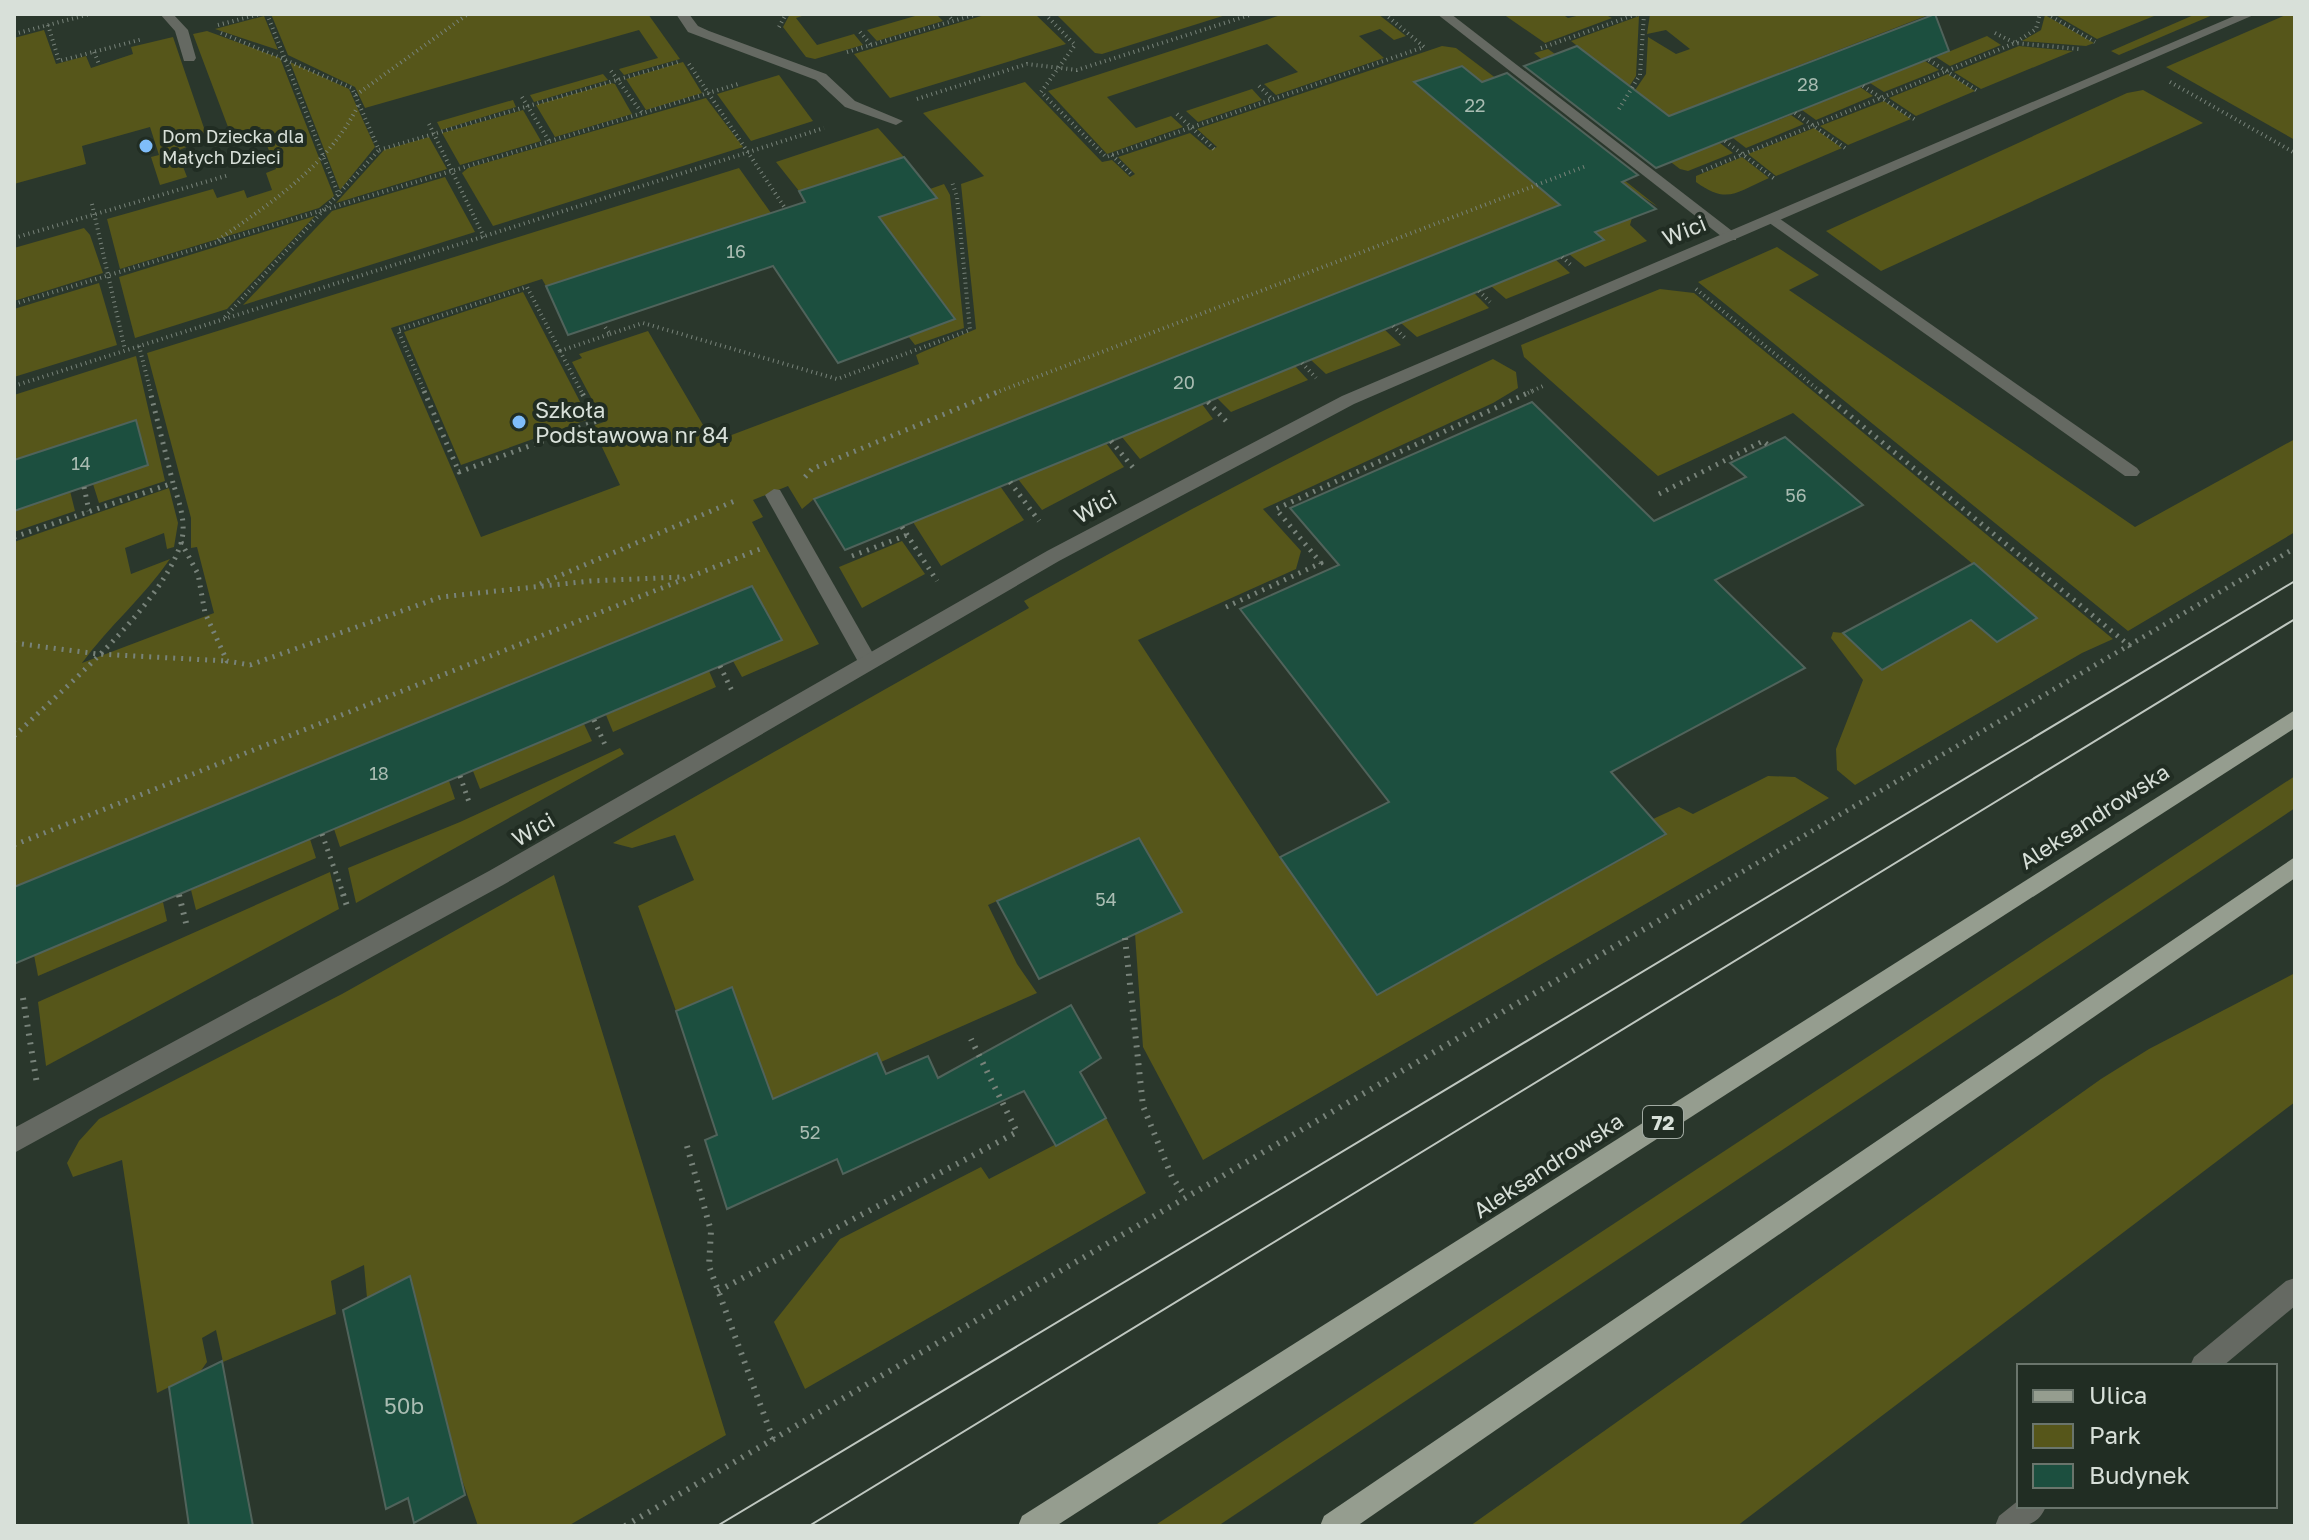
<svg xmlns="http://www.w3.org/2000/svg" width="2309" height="1540" font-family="'Golos Text',sans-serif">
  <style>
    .green { fill: #56561a }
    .building { fill: #1c4f3f; stroke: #50635b; stroke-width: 2 }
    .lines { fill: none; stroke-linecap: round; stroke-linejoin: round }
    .path-far2 { stroke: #78837a; stroke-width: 4; stroke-dasharray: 1 4; stroke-linecap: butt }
    .path-far1 { stroke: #78837a; stroke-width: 5; stroke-dasharray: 2 6; stroke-linecap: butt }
    .path { stroke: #78837a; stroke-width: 6; stroke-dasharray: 2 7; stroke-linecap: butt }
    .lane { fill: #656962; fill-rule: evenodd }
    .street { fill: #656962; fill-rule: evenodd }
    .primary { fill: #959d8f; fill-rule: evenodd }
    .tram { stroke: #bfc7c0; stroke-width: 2 }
    .poi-dot { fill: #7fbdfa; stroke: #212d23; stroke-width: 3 }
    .labels { text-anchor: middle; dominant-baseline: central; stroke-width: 8; stroke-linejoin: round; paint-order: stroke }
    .number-label { font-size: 18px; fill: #a9bcb2 }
    .far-poi-label { font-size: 18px; fill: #d8e0d9; stroke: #212d23; text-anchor: start }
    .shield { fill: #212d23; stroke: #a1aaa2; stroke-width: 2 }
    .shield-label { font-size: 20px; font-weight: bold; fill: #d8e0d9 }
    .street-label { font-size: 22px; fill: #d8e0d9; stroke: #212d23 }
    .poi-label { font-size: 22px; fill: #d8e0d9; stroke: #212d23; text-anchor: start }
    .near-number-label { font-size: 22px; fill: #a9bcb2 }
  </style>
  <rect width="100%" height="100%" fill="#2a372c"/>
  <g class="green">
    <path d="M271 14H648L680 59 624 75 619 69 658 58 639 30 365 108 355 87 288 55Z"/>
    <path d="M790 14H808L796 18 817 45 854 34 863 45 815 59 806 57 783 27Z"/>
    <path d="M922 14H936L943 21 877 41 867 30Z"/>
    <path d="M988 14H1035L1066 44 890 98 854 54Z"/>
    <path d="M1056 14H1229L1102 54 1095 53Z"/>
    <path d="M1284 14H1378L1406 36 1394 40 1380 29 1359 36 1384 58 1276 95 1264 84 1298 72 1267 44 1107 97 1136 128 1171 116 1183 127 1107 154 1048 91Z"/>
    <path d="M1503 14H1562L1568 18C1582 14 1600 10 1612 18L1545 43Z"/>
    <path d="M1650 14H1931L1648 124 1688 155 1720 143 1733 153 1688 171 1680 169 1615 120 1646 74 1648 37 1676 54 1690 49 1666 30 1647 34Z"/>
    <path d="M2054 14H2159L2097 39Z"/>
    <path d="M2196 14H2215L2119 55 2111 51Z"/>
    <path d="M2288 14H2295V140L2166 67Z"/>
    <path d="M2045 15 2094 43 2086 46 2022 41 2041 30Z"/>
    <path d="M264 16 278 50 215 29Z"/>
    <path d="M1639 16 1636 76 1610 116 1534 53 1548 49 1555 54 1595 60 1571 41Z"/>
    <path d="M44 30 56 64 86 56 91 68 133 54 131 47 173 37 205 131 196 143 177 151 187 177 160 185 151 157 159 155 150 127 82 146 86 164 14 184V38Z"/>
    <path d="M207 31 280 58 334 196 319 208 120 269 107 219 213 189 217 198 244 190 247 198 272 190 266 173 276 169 260 127 246 131 228 127 193 34Z"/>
    <path d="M1987 36 2001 45 1950 66 1936 57Z"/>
    <path d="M1442 46 1456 48 1497 79 1485 84 1462 66 1415 83 1510 163 1558 144 1550 121 1658 207 1638 194 1615 203 1632 218 1630 225 1647 241 1585 267 1569 254 1561 205 814 499 802 509 788 486 753 500 763 517 752 522 819 644 742 677 733 661 781 640 752 586 14 887V542L169 488 178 523 174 547 167 549 164 533 125 548 131 574 170 559C144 597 109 626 82 663L214 613 197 547 191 548V518L147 353 739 168 771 213 546 286 542 279 391 328 481 537 620 485 592 426 604 422 572 362 582 358 579 354 648 331 713 442 919 364 916 355 920 353 976 329 961 184 984 176 923 113 1025 82 1102 162 1112 160 1130 177 1135 174 1118 157 1190 133 1210 150 1217 147 1197 129Z"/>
    <path d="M2019 46 2073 51 1981 89 1954 72Z"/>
    <path d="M1925 61 1939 70 1884 92 1870 83Z"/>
    <path d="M290 62 349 89 375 147 340 190Z"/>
    <path d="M683 62 702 93 646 110 626 79Z"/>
    <path d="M603 74 608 80 534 102 530 95Z"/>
    <path d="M1948 74 1975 91 1916 116 1889 98Z"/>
    <path d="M779 75 813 121 751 141 717 94Z"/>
    <path d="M611 83 615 84 632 114 555 137 536 105Z"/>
    <path d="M1860 87 1873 96 1816 120 1802 110Z"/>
    <path d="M1252 89 1262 100 1198 122 1186 111Z"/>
    <path d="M2143 90 2203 123 1881 271 1826 231 2127 93Z"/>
    <path d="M706 98 743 147 493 226 462 173 468 168Z"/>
    <path d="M513 100 516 107 441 130 437 122Z"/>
    <path d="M1884 101 1911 119 1848 145 1820 126Z"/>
    <path d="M523 110 541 141 460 165 442 133Z"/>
    <path d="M1791 115 1804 124 1746 148 1733 138Z"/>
    <path d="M878 128 904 157 799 191 776 162Z"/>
    <path d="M1814 128 1842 148 1776 176 1748 154Z"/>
    <path d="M429 137 447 169 336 203 384 150Z"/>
    <path d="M1742 157 1769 178C1736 192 1728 205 1696 182V176Z"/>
    <path d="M445 177 475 232 243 305 332 211Z"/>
    <path d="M944 184 950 195 964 328 915 345 908 336 955 318 904 250 874 260 849 227 936 198 930 189Z"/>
    <path d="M315 216 227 309 135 338 119 277Z"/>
    <path d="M84 228 90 235 103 273 14 301V248Z"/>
    <path d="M1777 247 1819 275 1789 290 2135 527 2295 439V532L2128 631 1698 282Z"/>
    <path d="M1556 260 1570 273 1506 299 1491 286Z"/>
    <path d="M99 283 117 345 14 377V309Z"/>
    <path d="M1660 289 1694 293 2113 639 2082 653 1855 785 1837 770 1836 749 1863 680 1831 638 1833 632 1843 633 1882 669 1971 620 1997 642 2037 618 1793 413 1658 476 1524 357 1521 345Z"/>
    <path d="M523 292 589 419 461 465 404 332Z"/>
    <path d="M1474 293 1489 308 1417 337 1401 323Z"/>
    <path d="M1385 330 1401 345 1326 374 1311 360Z"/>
    <path d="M136 356 165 481 99 503 93 484 148 465 135 420 14 460V395Z"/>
    <path d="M1493 359 1516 372 1518 388 1493 403 1263 509 1301 551 1296 569 1138 640 1280 857 1377 995 1666 835 1653 819 1679 807 1693 814 1768 776 1795 777 1829 798 1203 1160 1143 1047 1135 934 1182 912 1139 838 988 905 1017 964 1037 993 881 1062 876 1053 781 1095 784 1105 776 1109 732 987 676 1011 638 906 694 880 675 835 632 848 613 843 1029 608 1024 601C1178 515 1333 432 1493 359Z"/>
    <path d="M1295 366 1308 380 1231 412 1217 398Z"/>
    <path d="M1202 404 1213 419 1140 459 1122 437Z"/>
    <path d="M1106 443 1124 467 1042 510 1018 479Z"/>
    <path d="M1000 486 1024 520 941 566 913 522Z"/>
    <path d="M70 491 75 511 14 532V511Z"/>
    <path d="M902 541 925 574 862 608 839 567Z"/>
    <path d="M709 671 716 687 613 732 606 715Z"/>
    <path d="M584 724 592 741 480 789 473 771Z"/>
    <path d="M620 748 624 754 356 903 348 868 460 822Z"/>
    <path d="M2295 776V808L1218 1526H1154Z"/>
    <path d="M449 781 455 799 340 847 334 829Z"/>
    <path d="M310 839 316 858 196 910 191 890Z"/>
    <path d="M330 872 339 909 46 1066 38 1002Z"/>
    <path d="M554 875 726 1435 568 1526H478L459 1471 410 1276 367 1298 364 1265 331 1281 336 1314 223 1362 216 1330 202 1338 207 1362 200 1372 157 1393 122 1160 73 1177 67 1163 79 1141 99 1119 342 994Z"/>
    <path d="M163 902 167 921 38 976 34 955Z"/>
    <path d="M2295 973V1102L1737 1526H1470L2101 1079 2149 1049Z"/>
    <path d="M1106 1118 1146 1193 805 1389 774 1322 840 1239 981 1167 989 1179Z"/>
  </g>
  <g class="building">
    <path d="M1935 14 1949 51 1656 168 1524 66 1577 46 1669 116Z"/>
    <path d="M1462 66 1482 82 1507 73 1638 175 1622 182 1656 209 1595 232 1604 240 845 550 814 499 1560 205 1414 82Z"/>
    <path d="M904 157 937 198 879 217 955 319 838 363 773 266 568 335 546 286 805 202 799 191Z"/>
    <path d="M1532 402 1654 521 1746 477 1730 463 1785 437 1863 505 1715 580 1805 668 1611 772 1666 834 1377 995 1280 857 1389 802 1240 609 1339 565 1290 508Z"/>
    <path d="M136 420 148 465 14 511V460Z"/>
    <path d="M1974 563 2037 618 1997 642 1971 620 1882 670 1843 633Z"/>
    <path d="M752 586 782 640 14 964V887Z"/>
    <path d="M1139 838 1182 912 1039 979 997 901Z"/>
    <path d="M732 987 773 1099 877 1053 886 1074 928 1056 938 1078 1071 1005 1101 1058 1080 1072 1106 1118 1056 1146 1024 1091 843 1174 837 1159 727 1209 705 1140 717 1135 676 1011Z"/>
    <path d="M410 1276 465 1495 414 1523 408 1498 386 1509 343 1310Z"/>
    <path d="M222 1361 253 1526H189L169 1387Z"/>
  </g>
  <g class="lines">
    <g class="path-far2">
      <path d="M267 14 339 196"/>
      <path d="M947 14 953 21"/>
      <path d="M1045 14 1075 45 1041 92 1106 157 1424 47 1385 14"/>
      <path d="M2047 14 2095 42"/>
      <path d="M48 25 59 61 143 39"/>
      <path d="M218 25 260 14"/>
      <path d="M779 27 786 14"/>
      <path d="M860 32 871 45"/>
      <path d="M221 33 352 88 379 150 678 62"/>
      <path d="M1995 33 2015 43 2079 49"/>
      <path d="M14 34 90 14"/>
      <path d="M1541 48 1637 14"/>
      <path d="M94 52 99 64"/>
      <path d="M847 52 977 14"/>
      <path d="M1929 60 1979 92"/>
      <path d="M689 64 785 208"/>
      <path d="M611 71 642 113"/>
      <path d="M2170 82 2295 153"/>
      <path d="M1259 86 1272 99"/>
      <path d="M1863 86 1917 121"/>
      <path d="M356 95 468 14"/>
      <path d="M522 97 549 141"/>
      <path d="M917 99 1027 64 1077 70 1253 14"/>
      <path d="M1619 109 1640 75 1644 14"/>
      <path d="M1795 113 1845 148"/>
      <path d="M1177 114 1214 149"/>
      <path d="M429 124 484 237"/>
      <path d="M1725 141 1776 180"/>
      <path d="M1112 155 1133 176"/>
      <path d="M1702 171 2015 43 2036 29 2040 14"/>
      <path d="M92 204 125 350"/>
      <path d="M14 238 229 175"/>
      <path d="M218 240C272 202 329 165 359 104"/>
      <path d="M1562 257 1571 265"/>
      <path d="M1696 289 1822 393"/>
      <path d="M1479 291 1490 302"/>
      <path d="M14 304 738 84"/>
      <path d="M225 317 379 150"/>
      <path d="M1393 326 1405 338"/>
      <path d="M610 334 643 323 837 379 970 330 957 197 952 182"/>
      <path d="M139 346 151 393"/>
      <path d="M560 351 582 393"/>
      <path d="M560 351 610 334 603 324"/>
      <path d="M1302 363 1316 378"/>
      <path d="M14 386 824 128"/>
      <path d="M425 393 398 330 527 287 560 351"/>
      <path d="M995 393 1586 166"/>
      <path d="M1528 393 1543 386"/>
    </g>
    <g class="path-far1">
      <path d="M424 391 459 472 597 421 581 391"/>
      <path d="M1820 391 2131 647"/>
      <path d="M1208 402 1226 421"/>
      <path d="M1111 441 1135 470"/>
      <path d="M805 477 812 469 1000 391"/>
      <path d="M1010 482 1039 521"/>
      <path d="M84 487 89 511"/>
      <path d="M1659 494 1763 441 1768 445"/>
      <path d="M902 527 937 581"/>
      <path d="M14 537 173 483 150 391"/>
      <path d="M181 542 198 574 205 613 227 661 250 665 441 597 590 581 681 577"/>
      <path d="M852 556 907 535"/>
      <path d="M540 584 737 500"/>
      <path d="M1226 607 1321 563 1276 509 1532 391"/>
      <path d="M14 643 98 654 227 661"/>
      <path d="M720 666 733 693"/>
      <path d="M594 720 606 747"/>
      <path d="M14 736C63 689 161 607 181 543 187 523 179 502 173 483"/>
      <path d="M460 776 470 805"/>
      <path d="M322 834 344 896"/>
      <path d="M14 845 760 549"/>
      <path d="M1701 896 2295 548"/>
    </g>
    <g class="path">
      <path d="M343 894 347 906"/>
      <path d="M179 895 187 927"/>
      <path d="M1125 938 1143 1106 1172 1177 1185 1196"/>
      <path d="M23 998 37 1084"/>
      <path d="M687 1146 711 1231 709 1266 773 1439"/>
      <path d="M718 1291 1017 1132 971 1039"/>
      <path d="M625 1526 1704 894"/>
    </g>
    <g class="lane">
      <path d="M160 14H173L188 30 196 58 194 61H184L175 31Z"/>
      <path d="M676 14H689L698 26 709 31 826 74 855 101 903 121 896 125 845 107 816 80 688 32Z"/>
      <path d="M1437 14H1451L1736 234V240H1726Z"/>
      <path d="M1773 214 2137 468 2140 472 2137 476H2125L1768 222V216Z"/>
      <path d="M774 489 780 490 875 657 877 662 875 667H861L765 495Z"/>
      <path d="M2295 1278V1306L2223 1366H2190L2194 1357 2286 1281Z"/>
      <path d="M2019 1500V1506H2046C2037 1530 2018 1526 1995 1526L1999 1516Z"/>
    </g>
    <path class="street" d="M2239 14H2256L1354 404 1059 561 503 885 14 1153V1128L489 871 1047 551 1342 396Z"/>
    <g class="primary">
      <path d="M2295 710V728L1056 1526H1018L1022 1516Z"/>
      <path d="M2295 857V878L1357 1526H1320L1324 1516Z"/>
    </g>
    <g class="tram">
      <path d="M717 1526 2295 581"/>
      <path d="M809 1526 2295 619"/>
    </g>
  </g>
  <g class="poi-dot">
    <circle cx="146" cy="146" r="8"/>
    <circle cx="519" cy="422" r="8"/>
  </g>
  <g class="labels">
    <g class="number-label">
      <text x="1808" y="84">28</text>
      <text x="1475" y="105">22</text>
      <text x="736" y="251">16</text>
      <text x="1184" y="382">20</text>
      <text x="81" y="463">14</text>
      <text x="1796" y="495">56</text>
      <text x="379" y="773">18</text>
      <text x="1106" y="899">54</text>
      <text x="810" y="1132">52</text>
    </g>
    <g class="far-poi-label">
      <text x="162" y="136">Dom Dziecka dla<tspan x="162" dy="21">Małych Dzieci</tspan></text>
    </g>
    <rect class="shield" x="1643" y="1106" width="40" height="32" rx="6"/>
    <g class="shield-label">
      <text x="1663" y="1122">72</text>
    </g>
    <g class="street-label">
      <text transform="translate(1684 230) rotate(-22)">Wici</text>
      <text transform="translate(1095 506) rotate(-29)">Wici</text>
      <text transform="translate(2094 816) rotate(-33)">Aleksandrowska</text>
      <text transform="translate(533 829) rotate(-30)">Wici</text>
      <text transform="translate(1548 1165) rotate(-33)">Aleksandrowska</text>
    </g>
    <g class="poi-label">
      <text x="535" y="409">Szkoła<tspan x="535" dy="25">Podstawowa nr 84</tspan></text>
    </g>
    <g class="near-number-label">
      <text x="404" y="1405">50b</text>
    </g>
  </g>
  <rect width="2309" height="1540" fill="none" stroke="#d8e0d9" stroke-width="32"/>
  <rect x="2017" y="1364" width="260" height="144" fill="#212d23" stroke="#6a756c" stroke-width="2"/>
  <rect x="2033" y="1390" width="40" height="12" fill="#959d8f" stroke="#6a756c" stroke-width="2"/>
  <text x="2089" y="1404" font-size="24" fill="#d8e0d9">Ulica</text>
  <rect x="2033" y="1424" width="40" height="24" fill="#56561a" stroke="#6a756c" stroke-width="2"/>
  <text x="2089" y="1444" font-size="24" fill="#d8e0d9">Park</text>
  <rect x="2033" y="1464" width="40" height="24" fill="#1c4f3f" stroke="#6a756c" stroke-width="2"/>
  <text x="2089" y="1484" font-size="24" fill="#d8e0d9">Budynek</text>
</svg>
